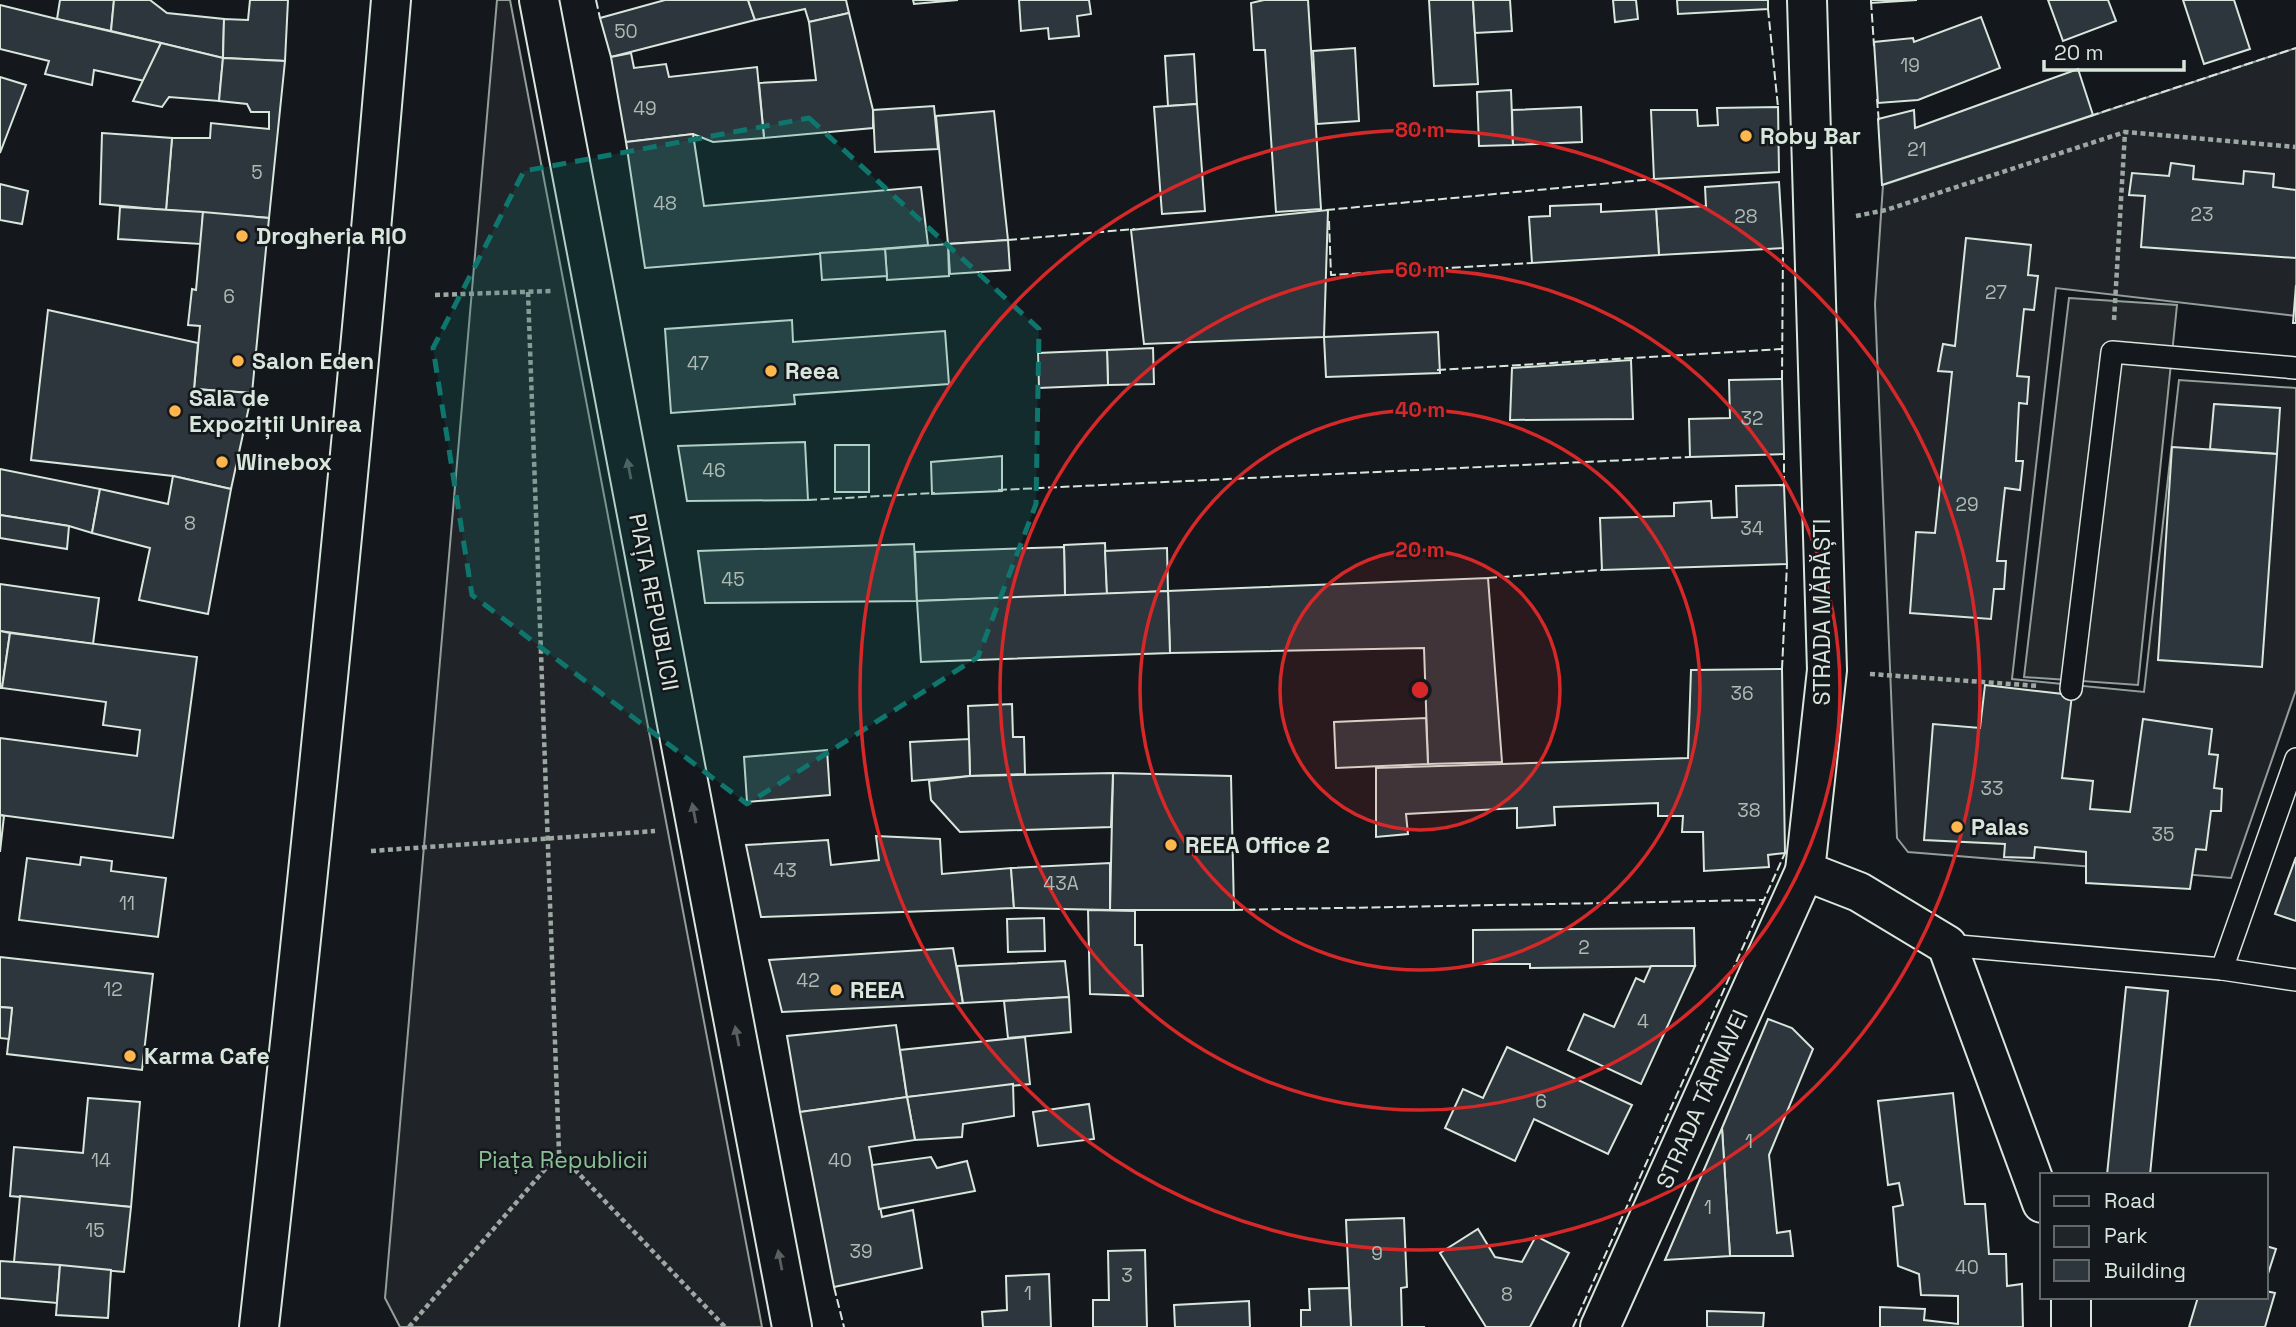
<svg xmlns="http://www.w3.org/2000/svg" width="2296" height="1327" font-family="'Space Grotesk',sans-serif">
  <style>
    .green { fill: #202428; stroke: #939e99; stroke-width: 2 }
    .parking { fill: #24282b; stroke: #939e99; stroke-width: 2 }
    .building { fill: #2c363c; stroke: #d8e6dc; stroke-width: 2 }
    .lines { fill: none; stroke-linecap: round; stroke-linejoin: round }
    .lane-casing { stroke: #d8e6dc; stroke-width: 24 }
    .street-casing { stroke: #d8e6dc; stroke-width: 42 }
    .primary-casing { stroke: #d8e6dc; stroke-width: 42 }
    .path { stroke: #9da8a2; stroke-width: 4.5; stroke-dasharray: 5 3.5; stroke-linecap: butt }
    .lane { stroke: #14181c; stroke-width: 21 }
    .street { stroke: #14181c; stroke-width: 38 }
    .primary { stroke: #14181c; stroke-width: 38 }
    .fence { stroke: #d8e6dc; stroke-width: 2; stroke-dasharray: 9 3.5; stroke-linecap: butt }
    .oneway { fill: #59605f }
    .marked { fill: #0f766e; fill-opacity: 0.2; stroke: #0f766e; stroke-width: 5; stroke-dasharray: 14 9; stroke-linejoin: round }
    .ring { fill: none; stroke: #d62828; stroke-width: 3.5 }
    .poi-dot { fill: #ffb74d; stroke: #14181c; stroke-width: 2.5 }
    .labels { text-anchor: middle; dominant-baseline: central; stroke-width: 5; stroke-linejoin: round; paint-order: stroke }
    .number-label { font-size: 19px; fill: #adbab4 }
    .poi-label { font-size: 23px; font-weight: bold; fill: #d8e6dc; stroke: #14181c; text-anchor: start }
    .street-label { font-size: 23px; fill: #d8e6dc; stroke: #14181c }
    .park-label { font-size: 23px; fill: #8ac095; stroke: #14181c }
    .centre { fill: #d62828; stroke: #14181c; stroke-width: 3.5 }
    .ring-label { font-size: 21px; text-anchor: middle; font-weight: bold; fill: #d62828; stroke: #14181c; stroke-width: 5; stroke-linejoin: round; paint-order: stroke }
  </style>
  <rect width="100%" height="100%" fill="#14181c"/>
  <g class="green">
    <path d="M497 0H510L762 1327H400L385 1298Z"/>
    <path d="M2296 48V316L2056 288 2012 679 2144 692 2179 380 2296 388V690L2231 878 1908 852 1897 838 1875 304 1883 185Z"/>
  </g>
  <path class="parking" d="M2069 298 2177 305 2138 685 2024 677Z"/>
  <g class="building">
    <path d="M60 0H114L111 31 57 19Z"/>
    <path d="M114 0H150L167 13 224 19 223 58 111 31Z"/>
    <path d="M250 0H288L285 61 223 58 224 19 248 20Z"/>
    <path d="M665 0H748L755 20 611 57 600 18Z"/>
    <path d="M748 0H846L849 13 809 22 805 9 755 20Z"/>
    <path d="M913 0H958L914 4Z"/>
    <path d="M1019 0H1089L1091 14 1077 16 1079 36 1049 39 1048 28 1021 31Z"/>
    <path d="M1264 0H1308L1321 209 1276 212 1265 50H1254L1251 3Z"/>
    <path d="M1429 0H1473L1478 84 1434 86Z"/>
    <path d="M1473 0H1510L1512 31 1475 33Z"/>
    <path d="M1613 0H1636L1638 19 1615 22Z"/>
    <path d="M1677 0H1768V9L1678 14Z"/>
    <path d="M1871 0H1917L1871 3Z"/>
    <path d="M2048 0H2108L2116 21 2063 41Z"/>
    <path d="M2183 0H2234L2250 49 2204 64Z"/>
    <path d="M0 5 57 19 161 43 145 81 94 70 92 85 45 74 49 61 0 49Z"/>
    <path d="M849 13 873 110V128L764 138 759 83 816 80 809 22Z"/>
    <path d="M1981 17 2000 68 1918 100 1878 103 1874 42 1913 38 1914 42Z"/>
    <path d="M161 43 223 58 219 101 169 97 162 107 133 101Z"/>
    <path d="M1355 48 1359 121 1317 124 1313 51Z"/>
    <path d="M631 53 634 68 666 64 669 77 757 67 764 138 713 142 693 134 626 142 611 57Z"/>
    <path d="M1194 54 1197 104 1168 106 1165 56Z"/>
    <path d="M223 58 285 61 269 218 166 210 172 138H210L211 123 269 129V112H251L247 104 219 101Z"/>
    <path d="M2078 69 2093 115 1882 185 1878 119 1914 110 1915 128Z"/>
    <path d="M0 77 26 85 0 153Z"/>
    <path d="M1511 90 1513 145 1479 146 1477 92Z"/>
    <path d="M1197 104 1205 211 1162 214 1154 107Z"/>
    <path d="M934 106 938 149 875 152 873 110Z"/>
    <path d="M1581 107 1582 142 1513 145 1512 110Z"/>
    <path d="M1778 107 1779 172 1654 179 1651 110H1697L1698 126 1718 125 1717 108Z"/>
    <path d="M994 111 1008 240 948 244 936 116Z"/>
    <path d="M102 133 172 138 166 210 100 204Z"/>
    <path d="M693 134 704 206 921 187 928 245 645 268 626 142Z"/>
    <path d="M2171 163 2194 166 2193 179 2243 184 2244 171 2274 174 2273 187 2296 190V258L2141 247 2145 196 2129 195 2132 173 2169 176Z"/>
    <path d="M1779 182 1783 248 1659 255 1656 209 1706 206 1705 187Z"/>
    <path d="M0 184 28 191 22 224 0 220Z"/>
    <path d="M1601 204V212L1656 209 1659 255 1532 263 1529 217 1550 216V206Z"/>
    <path d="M120 207 203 212 201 244 118 239Z"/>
    <path d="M1328 210 1324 337 1144 344 1131 230Z"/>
    <path d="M203 212 269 218 252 393 194 389 200 326 188 325 192 289 196 290Z"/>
    <path d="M1966 238 2031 245 2028 275 2038 276 2034 310 2024 309 2017 376 2029 377 2027 404 2019 403 2016 461H2023L2020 490 2005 488 1997 561H2006L2004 589H1994L1991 619 1910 613 1916 532 1935 533 1952 372 1938 371 1943 344 1955 346Z"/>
    <path d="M1008 240 1010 270 950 274 948 244Z"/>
    <path d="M948 244 949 276 887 280 885 249Z"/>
    <path d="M885 249 887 276 822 280 820 253Z"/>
    <path d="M2296 285V323H2293Z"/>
    <path d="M48 310 198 343 194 389 252 393 231 489 173 476 31 460Z"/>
    <path d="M792 320 793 342 945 331 949 384 794 395 795 404 671 413 665 329Z"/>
    <path d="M1438 332 1440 373 1326 377 1324 337Z"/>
    <path d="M1153 348 1154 384 1108 385 1107 350Z"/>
    <path d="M1107 350 1108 385 1039 388 1038 353Z"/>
    <path d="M1631 360 1633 419 1510 420 1512 368Z"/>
    <path d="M1782 379 1784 454 1690 457 1689 419 1730 418 1729 380Z"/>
    <path d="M2214 404 2280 408 2277 454 2210 449Z"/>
    <path d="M805 442 808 500 687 501 678 446Z"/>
    <rect x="835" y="445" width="34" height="47"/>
    <path d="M2172 447 2277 454 2262 667 2158 660Z"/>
    <path d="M1002 456V491L932 494 931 462Z"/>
    <path d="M0 469 100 489 92 533 69 526 0 515Z"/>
    <path d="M173 476 231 489 208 614 139 600 150 548 92 533 100 489 168 504Z"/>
    <path d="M1784 485 1787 564 1602 570 1600 518 1674 516V503L1711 501 1712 518 1737 517 1736 486Z"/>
    <path d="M0 515 69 526 67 549 0 538Z"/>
    <path d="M1105 543 1107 594 1065 596 1064 545Z"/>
    <path d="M914 544 917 601 705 603 698 551Z"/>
    <path d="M1064 547 1065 596 917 601 915 552Z"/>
    <path d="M1167 548 1168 591 1107 594 1105 551Z"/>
    <path d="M1488 578 1502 762 1428 764 1424 648 1170 653 1168 591Z"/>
    <path d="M0 584 99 598 93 644 0 631Z"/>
    <path d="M1168 591 1170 653 921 662 917 601Z"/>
    <path d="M0 631 10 633 2 688H0Z"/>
    <path d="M10 633 197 657 173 838 0 815V738L137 756 140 730 103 725 106 702 2 688Z"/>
    <path d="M1782 669 1785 853 1768 855 1769 867 1704 871 1703 832H1682L1683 816H1658V803L1554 807 1555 825 1517 828V808L1406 814 1408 834 1376 837V768L1688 758 1691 670Z"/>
    <path d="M1985 685 2072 695 2062 778 2093 781 2090 809 2130 812 2143 719 2212 729 2209 754 2218 755 2214 788 2222 789 2221 811H2211L2206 850 2196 849 2190 889 2086 883V852L2035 847 2034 858 2004 857 2005 844 1924 840 1933 724 1980 728Z"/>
    <path d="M1012 704 1013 737H1024L1025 774 970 776 968 706Z"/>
    <path d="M1426 718 1428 764 1336 768 1334 722Z"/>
    <path d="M969 739 970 776 912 781 910 742Z"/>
    <path d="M827 750 830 795 747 802 744 757Z"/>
    <path d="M1113 773 1231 776 1234 910H1110Z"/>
    <path d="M1113 773 1111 827 960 832 931 800 929 781 970 776Z"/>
    <path d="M0 815 4 816 0 852Z"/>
    <path d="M876 836 940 839 942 874 1011 868 1014 908 761 917 746 845 828 840 831 865 879 860Z"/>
    <path d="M81 857 112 861 111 871 166 878 158 937 19 920 27 858 80 865Z"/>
    <path d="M2296 857V921L2275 914Z"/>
    <path d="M1110 863V910L1014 908 1011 868Z"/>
    <path d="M1088 910 1135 911V945H1142L1143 996 1090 994Z"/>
    <path d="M1044 918 1045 951 1008 952 1007 919Z"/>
    <path d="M1694 928 1695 966 1530 968V964H1473V930Z"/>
    <path d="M953 948 963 1003 782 1012 769 960Z"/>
    <path d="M0 957 153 974 142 1070 7 1054 12 1008 0 1007Z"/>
    <path d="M1065 961 1069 997 963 1003 957 966Z"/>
    <path d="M1651 966H1695L1641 1084 1568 1050 1584 1014 1614 1027 1636 978 1644 982Z"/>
    <path d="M2126 987 2168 991 2150 1175H2107Z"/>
    <path d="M1069 997 1071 1032 1008 1038 1004 1001Z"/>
    <path d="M0 1007 12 1008 9 1039 0 1038Z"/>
    <path d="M1768 1019 1792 1028 1813 1049 1769 1155 1777 1233 1790 1231 1793 1256H1730L1722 1128Z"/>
    <path d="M896 1025 907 1097 800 1112 787 1036Z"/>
    <path d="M1025 1037 1030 1084 907 1097 900 1050Z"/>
    <path d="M1507 1047 1632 1105 1608 1154 1534 1119 1515 1161 1445 1128 1463 1089 1483 1098Z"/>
    <path d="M1013 1084 1014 1116 963 1124 962 1137 915 1140 907 1097Z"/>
    <path d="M1953 1093 1965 1204H1985L1989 1254H2006L2007 1286 2022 1284 2023 1327H1880V1307L1925 1309 1924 1320 1958 1324V1296L1921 1295 1919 1274 1898 1266 1893 1207 1903 1205 1899 1183 1888 1185 1878 1101Z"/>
    <path d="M907 1097 915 1140 869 1147 882 1217 913 1210 922 1268 834 1287 800 1112Z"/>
    <path d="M88 1098 140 1102 131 1207 10 1196 14 1147 83 1153Z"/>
    <path d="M1089 1104 1094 1139 1038 1146 1033 1112Z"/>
    <path d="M1722 1128 1730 1256 1665 1260Z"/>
    <path d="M931 1157 937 1168 967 1161 975 1191 879 1209 872 1165Z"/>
    <path d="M20 1196 131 1207 124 1272 14 1262Z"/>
    <path d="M1404 1218 1407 1287 1401 1288 1402 1327H1425H1351L1346 1220Z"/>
    <path d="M1478 1229 1495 1257 1522 1262 1536 1236 1569 1253 1530 1327H1486L1440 1253Z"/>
    <path d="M2266 1246 2276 1249 2266 1280Z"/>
    <path d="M1145 1250 1147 1327H1093V1300H1109L1108 1251Z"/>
    <path d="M0 1261 60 1265 57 1303 0 1298Z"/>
    <path d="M60 1265 111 1270 108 1318 56 1315Z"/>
    <path d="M1049 1274 1051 1327H983L982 1312 1007 1310 1006 1276Z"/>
    <path d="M1349 1288 1351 1327H1301V1310H1310L1309 1289Z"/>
    <path d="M2266 1291 2275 1293 2265 1327H2189L2198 1297H2266Z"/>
    <path d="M1249 1301 1250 1327H1175L1174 1305Z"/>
    <path d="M1707 1311 1764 1313 1763 1327H1707Z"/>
  </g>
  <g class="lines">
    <defs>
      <g id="lane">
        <path d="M2071 689 2112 352 2296 368"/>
        <path d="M1947 945 2222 969 2296 759"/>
        <path d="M2222 969 2296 980"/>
      </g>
      <g id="street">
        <path d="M539 0 792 1327"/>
        <path d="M1807 0 1827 670 1805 871 1859 892 1947 945 2042 1203"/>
        <path d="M2071 1297V1327"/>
        <path d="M1600 1327 1805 871"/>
      </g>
      <path id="primary" d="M259 1327C308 885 354 443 391 0"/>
    </defs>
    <use href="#lane" class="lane-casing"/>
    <use href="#street" class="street-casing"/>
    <use href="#primary" class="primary-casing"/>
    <g class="path">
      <path d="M1856 216 1886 210 2125 132 2296 147"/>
      <path d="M528 292 559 1153 725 1327"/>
      <path d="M435 295 551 291"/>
      <path d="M2114 320 2125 132"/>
      <path d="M1870 674 2039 686"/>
      <path d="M371 851 655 831"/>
      <path d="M409 1327 559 1153"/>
    </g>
    <use href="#lane" class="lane"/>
    <use href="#street" class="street"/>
    <use href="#primary" class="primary"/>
    <g class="fence">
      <path d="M596 0 600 18"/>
      <path d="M1871 1 1874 46"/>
      <path d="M1768 9 1778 107"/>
      <path d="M1877 99 1879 123"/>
      <path d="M2090 116 2296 48"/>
      <path d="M1326 210 1654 179"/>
      <path d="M1329 221 1331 275 1532 263"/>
      <path d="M1008 240 1135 229"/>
      <path d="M1437 370 1782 349"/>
      <path d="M1782 379 1783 248"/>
      <path d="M1784 485V454"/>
      <path d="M998 490 1690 457"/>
      <path d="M808 500 935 493"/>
      <path d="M1488 578 1602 570"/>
      <path d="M1782 669 1787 564"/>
      <path d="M1234 910 1763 900"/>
      <path d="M834 1287 844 1327"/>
      <path d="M1573 1327 1785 853"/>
    </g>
  </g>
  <defs><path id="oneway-solid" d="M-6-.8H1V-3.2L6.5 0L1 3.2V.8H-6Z" transform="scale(1.75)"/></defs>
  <g class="oneway">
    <use href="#oneway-solid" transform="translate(629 469) rotate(-101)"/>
    <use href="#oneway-solid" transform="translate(694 813) rotate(-101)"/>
    <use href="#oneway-solid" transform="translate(737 1036) rotate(-101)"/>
    <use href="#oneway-solid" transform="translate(780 1260) rotate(-101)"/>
  </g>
  <path class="marked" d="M809 118 1039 329 1036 504 978 657 747 804 472 595 433 348 524 171Z"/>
  <circle cx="1420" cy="690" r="140" fill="#d62828" fill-opacity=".12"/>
  <g class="ring">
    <circle cx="1420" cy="690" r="140"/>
    <circle cx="1420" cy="690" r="280"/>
    <circle cx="1420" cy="690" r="420"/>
    <circle cx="1420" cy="690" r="560"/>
  </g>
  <g class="poi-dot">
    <circle cx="1746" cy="136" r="7"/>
    <circle cx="242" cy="236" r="7"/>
    <circle cx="238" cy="361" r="7"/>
    <circle cx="771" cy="371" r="7"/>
    <circle cx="175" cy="411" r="7"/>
    <circle cx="222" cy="462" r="7"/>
    <circle cx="1957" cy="827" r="7"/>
    <circle cx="1171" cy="845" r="7"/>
    <circle cx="836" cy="990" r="7"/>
    <circle cx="130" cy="1056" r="7"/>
  </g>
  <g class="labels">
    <g class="number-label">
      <text x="626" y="31">50</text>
      <text x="1910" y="65">19</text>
      <text x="645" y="108">49</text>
      <text x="1917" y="149">21</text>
      <text x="257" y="172">5</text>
      <text x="665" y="203">48</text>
      <text x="2202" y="214">23</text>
      <text x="1746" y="216">28</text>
      <text x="1996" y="292">27</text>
      <text x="229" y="296">6</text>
      <text x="698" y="363">47</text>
      <text x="1752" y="418">32</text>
      <text x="714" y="470">46</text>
      <text x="1967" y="504">29</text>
      <text x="190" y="523">8</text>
      <text x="1752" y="528">34</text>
      <text x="733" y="579">45</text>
      <text x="1742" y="693">36</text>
      <text x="1992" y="788">33</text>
      <text x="1749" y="810">38</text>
      <text x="2163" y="834">35</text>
      <text x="785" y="870">43</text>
      <text x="1061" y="883">43A</text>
      <text x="127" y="903">11</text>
      <text x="1584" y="947">2</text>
      <text x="808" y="980">42</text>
      <text x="113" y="989">12</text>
      <text x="1643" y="1021">4</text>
      <text x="1541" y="1101">6</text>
      <text x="1749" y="1141">1</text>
      <text x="101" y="1160">14</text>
      <text x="840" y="1160">40</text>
      <text x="1708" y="1207">1</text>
      <text x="95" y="1230">15</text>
      <text x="861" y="1251">39</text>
      <text x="1377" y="1253">9</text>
      <text x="1967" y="1267">40</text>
      <text x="1127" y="1275">3</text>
      <text x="1028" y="1293">1</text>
      <text x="1507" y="1294">8</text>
    </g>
    <g class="poi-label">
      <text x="1760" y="136">Roby Bar</text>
      <text x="256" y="236">Drogheria RIO</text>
      <text x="252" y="361">Salon Eden</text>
      <text x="785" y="371">Reea</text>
      <text x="189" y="398">Sala de<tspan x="189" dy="26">Expoziții Unirea</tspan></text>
      <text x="236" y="462">Winebox</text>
      <text x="1971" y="827">Palas</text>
      <text x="1185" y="845">REEA Office 2</text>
      <text x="850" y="990">REEA</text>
      <text x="144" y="1056">Karma Cafe</text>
    </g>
    <g class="street-label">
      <text transform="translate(654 602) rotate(79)">PIAȚA REPUBLICII</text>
      <text transform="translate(1822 612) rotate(-90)">STRADA MĂRĂȘTI</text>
      <text transform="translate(1702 1099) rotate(-66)">STRADA TÂRNAVEI</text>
    </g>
    <g class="park-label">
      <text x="563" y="1160">Piața Republicii</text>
    </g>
  </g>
  <circle cx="1420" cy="690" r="10" class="centre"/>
  <g class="ring-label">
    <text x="1420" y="137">80 m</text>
    <text x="1420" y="277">60 m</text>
    <text x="1420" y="417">40 m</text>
    <text x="1420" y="557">20 m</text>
  </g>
  <rect x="2040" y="1173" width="228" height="126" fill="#14181c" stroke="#626a69" stroke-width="2"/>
  <rect x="2054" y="1196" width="35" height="10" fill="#14181c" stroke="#626a69" stroke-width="2"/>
  <text x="2104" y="1208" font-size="21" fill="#d8e6dc">Road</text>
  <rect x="2054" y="1226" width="35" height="21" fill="#202428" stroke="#626a69" stroke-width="2"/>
  <text x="2104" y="1243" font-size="21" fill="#d8e6dc">Park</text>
  <rect x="2054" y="1260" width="35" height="21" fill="#2c363c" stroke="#626a69" stroke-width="2"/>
  <text x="2104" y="1278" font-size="21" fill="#d8e6dc">Building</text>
  <path d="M2044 60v10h140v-10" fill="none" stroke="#d8e6dc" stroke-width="3.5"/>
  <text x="2054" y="60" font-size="21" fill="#d8e6dc" stroke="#14181c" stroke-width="5" paint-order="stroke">20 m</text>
</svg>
